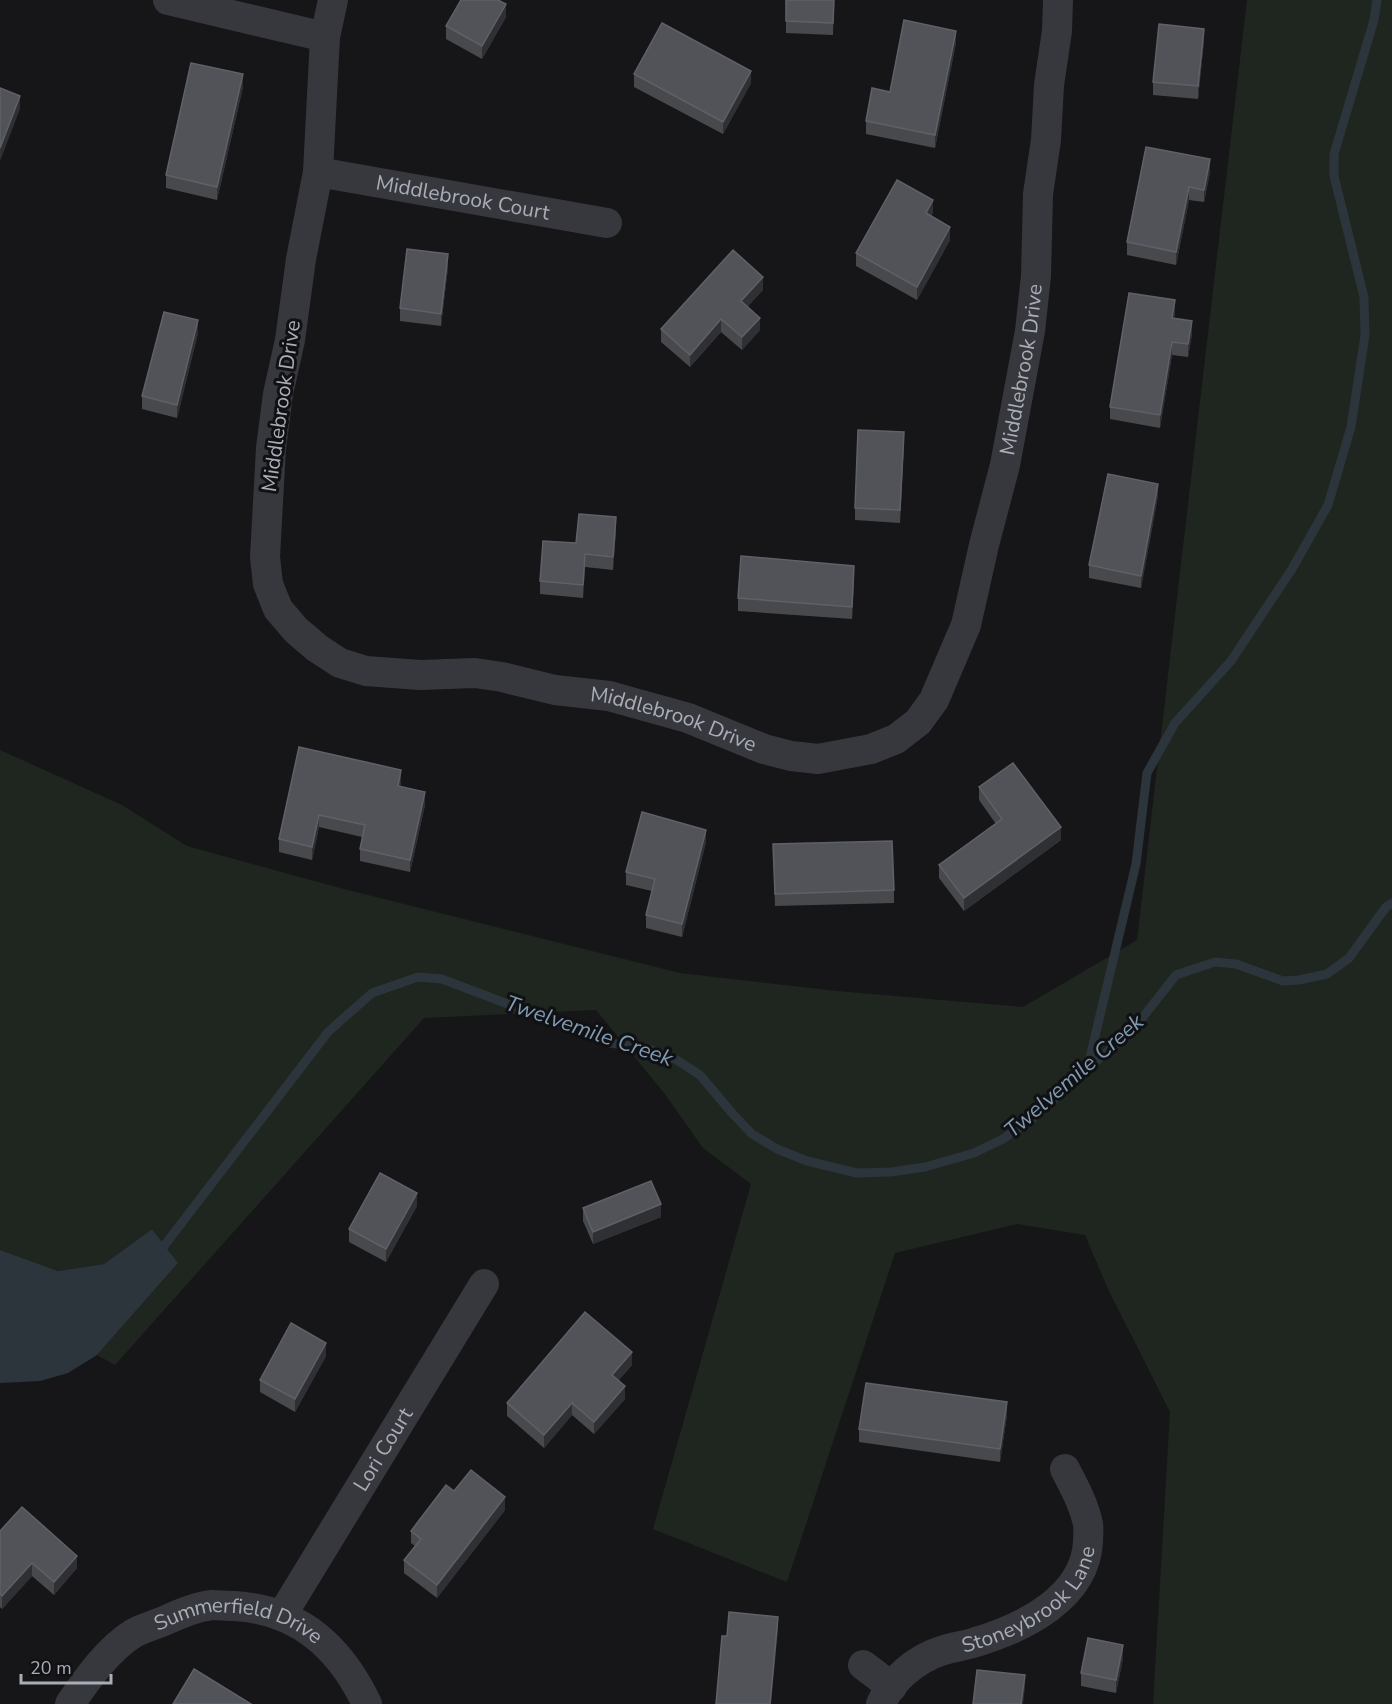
<svg xmlns="http://www.w3.org/2000/svg" width="1392" height="1704" font-family="'Nunito Sans',sans-serif">
  <style>
    .green { fill: #1e261f }
    .water { fill: #2c353c }
    .lines { fill: none; stroke-linecap: round; stroke-linejoin: round }
    .stream { stroke: #2c353c; stroke-width: 9 }
    .minor { stroke: #37383d; stroke-width: 30 }
    .wall { fill: #47494d }
    .shaded-wall { fill: #2f3033 }
    .building { fill: #525359; stroke: #5f6168; stroke-width: 1.5 }
    .labels { text-anchor: middle; dominant-baseline: central; stroke-width: 6; stroke-linejoin: round; paint-order: stroke }
    .street-label { font-size: 21px; fill: #a8adb8; stroke: #111113 }
    .water-label { font-size: 22px; font-style: italic; fill: #7f9bb3; stroke: #111113 }
  </style>
  <rect width="100%" height="100%" fill="#161618"/>
  <path class="green" d="M1247 0H1392V1704H1153L1170 1412 1108 1289 1085 1235 1017 1224 895 1253 787 1582 653 1529 751 1184 703 1148 664 1093 596 1010 424 1018 115 1365 97 1355 178 1263 152 1229 104 1264 58 1271 0 1250V750L122 805 187 846 340 888 680 973 837 991 1023 1007 1137 940Z"/>
  <path class="water" d="M152 1229 178 1263 97 1355 68 1373 40 1381 0 1383V1250L58 1271 104 1264Z"/>
  <g class="lines">
    <g class="stream">
      <path d="M1087 1070 1136 864 1147 773 1175 723 1231 661 1292 569 1328 505 1351 427 1365 335 1364 297 1334 176V154L1374 20 1377 0"/>
      <path d="M155 1250 164 1246 328 1032 372 993 418 977 442 979 610 1043 646 1048 675 1059 700 1075 732 1113 752 1134 777 1149 807 1161 857 1173 891 1172 925 1167 974 1153 1003 1139 1034 1117 1136 1026 1176 975 1215 962 1236 964 1283 981 1299 980 1327 974 1349 958 1386 907 1392 903"/>
    </g>
    <g class="minor">
      <path d="M168 0 325 37"/>
      <path id="s1" d="M333 0 325 37 318 172 301 259 290 340 278 394 271 448 265 557 268 584 278 609 296 630 317 648 340 663 366 671 420 675 475 673 502 677 555 690 609 696 688 718 764 749 791 756 818 759 871 749 896 739 918 722 934 700 966 625 984 545 1005 465 1030 331 1036 276 1038 194 1046 140 1049 85 1057 31 1058 0"/>
      <path id="s2" d="M318 172 607 223"/>
      <path id="s3" d="M282 1615 484 1284"/>
      <path d="M863 1665 892 1687"/>
      <path id="s4" d="M70 1704C87 1679 108 1649 134 1633 143 1628 154 1625 164 1621 179 1614 195 1607 212 1605 219 1605 227 1606 235 1606 299 1610 340 1647 367 1704"/>
      <path id="s5" d="M881 1704C891 1680 916 1659 941 1651 952 1647 965 1646 976 1642 1023 1628 1085 1598 1088 1542 1088 1536 1089 1529 1088 1524 1084 1504 1074 1487 1065 1469"/>
    </g>
  </g>
  <g class="wall">
    <path d="M834 0 833 35 786 33V21Z"/>
    <path d="M506 17 482 59 446 39V26Z"/>
    <path d="M1204 41 1198 99 1153 95V82Z"/>
    <path d="M956 43 935 148 866 134V121L890 92Z"/>
    <path d="M634 74 751 83 723 134 634 87Z"/>
    <path d="M243 87 217 200 166 188V175Z"/>
    <path d="M1146 147 1210 172 1204 202 1189 200 1176 265 1127 255V242Z"/>
    <path d="M933 213 931 216 950 240 917 300 856 266V253Z"/>
    <path d="M448 267 441 326 400 321V308Z"/>
    <path d="M763 290 748 306 760 330 742 350 721 332 690 367 661 342V329Z"/>
    <path d="M1175 313 1174 318 1192 334 1188 357 1172 355 1160 428 1110 419V407Z"/>
    <path d="M198 333 177 418 142 409V396Z"/>
    <path d="M904 444 900 523 855 520V508Z"/>
    <path d="M1158 496 1141 588 1089 578V565Z"/>
    <path d="M616 530 613 570 585 567 583 598 540 594V581L576 543Z"/>
    <path d="M854 578 852 619 738 611V598Z"/>
    <path d="M299 747 401 783 400 787 425 805 410 872 360 861V849L362 837 319 827 312 860 279 852V839Z"/>
    <path d="M979 787 1061 840 964 911 939 878V865L996 824 979 800Z"/>
    <path d="M706 842 682 937 646 928V915L652 891 626 885V872Z"/>
    <path d="M773 844 894 890V903L775 906Z"/>
    <path d="M417 1206 386 1262 349 1242V1229Z"/>
    <path d="M583 1208 661 1217 593 1244 583 1221Z"/>
    <path d="M326 1356 295 1412 260 1392V1380Z"/>
    <path d="M632 1365 618 1381 625 1399 594 1434 572 1415 544 1448 507 1416V1403Z"/>
    <path d="M1007 1415 1000 1462 859 1442V1429Z"/>
    <path d="M454 1491 505 1510 437 1598 404 1573V1560L415 1546 411 1543V1531Z"/>
    <path d="M0 1531 77 1568 54 1595 32 1576 2 1609 0 1607Z"/>
    <path d="M1123 1658 1116 1693 1081 1686V1673Z"/>
  </g>
  <g class="shaded-wall">
    <path d="M506 4V17L482 59V46Z"/>
    <path d="M1204 29V41L1198 99V86Z"/>
    <path d="M956 31V43L935 148V135Z"/>
    <path d="M751 71V83L723 134V122Z"/>
    <path d="M243 74V87L217 200V187Z"/>
    <path d="M20 96V109L0 161V148Z"/>
    <path d="M1210 159V172L1204 202V190Z"/>
    <path d="M1189 187V200L1176 265V252Z"/>
    <path d="M933 200V213L926 226V213Z"/>
    <path d="M950 227V240L917 300V287Z"/>
    <path d="M448 254V267L441 326V314Z"/>
    <path d="M763 277V290L741 313V301Z"/>
    <path d="M1175 300V313L1172 331V318Z"/>
    <path d="M760 318V330L742 350V337Z"/>
    <path d="M721 319V332L690 367V355Z"/>
    <path d="M198 320V333L177 418V405Z"/>
    <path d="M1192 321V334L1188 357V344Z"/>
    <path d="M1172 342V355L1160 428V415Z"/>
    <path d="M1158 484V496L1141 588V576Z"/>
    <path d="M616 517V530L613 570V557Z"/>
    <path d="M585 554V567L583 598V585Z"/>
    <path d="M854 566V578L852 619V607Z"/>
    <path d="M401 770V783L398 799V786Z"/>
    <path d="M425 792V805L410 872V860Z"/>
    <path d="M319 815V827L312 860V847Z"/>
    <path d="M1061 827V840L964 911V898Z"/>
    <path d="M706 830V842L682 937V924Z"/>
    <path d="M417 1193V1206L386 1262V1249Z"/>
    <path d="M661 1204V1217L593 1244V1232Z"/>
    <path d="M326 1343V1356L295 1412V1399Z"/>
    <path d="M632 1352V1365L612 1388V1375Z"/>
    <path d="M625 1386V1399L594 1434V1422Z"/>
    <path d="M1007 1402V1415L1000 1462V1449Z"/>
    <path d="M572 1403V1415L544 1448V1435Z"/>
    <path d="M505 1497V1510L437 1598V1585Z"/>
    <path d="M77 1556V1568L54 1595V1582Z"/>
    <path d="M32 1563V1576L2 1609V1596Z"/>
    <path d="M778 1617V1630L771 1704H770Z"/>
    <path d="M1123 1645V1658L1116 1693V1680Z"/>
    <path d="M1025 1675V1688L1023 1704H1021Z"/>
  </g>
  <g class="building">
    <path d="M461 0H498L506 4 482 46 446 26Z"/>
    <path d="M786 0H834L833 23 786 21Z"/>
    <path d="M904 20 956 31 935 135 866 121 872 88 890 92Z"/>
    <path d="M662 23 751 71 723 122 634 74Z"/>
    <path d="M1159 24 1204 29 1198 86 1153 82Z"/>
    <path d="M191 63 243 74 217 187 166 175Z"/>
    <path d="M0 88 20 96 0 148Z"/>
    <path d="M1146 147 1210 159 1204 190 1189 187 1176 252 1127 242Z"/>
    <path d="M897 180 933 200 926 213 950 227 917 287 856 253Z"/>
    <path d="M407 249 448 254 441 314 400 308Z"/>
    <path d="M733 250 763 277 741 301 760 318 742 337 721 319 690 355 661 329Z"/>
    <path d="M1129 293 1175 300 1172 318 1192 321 1188 344 1172 342 1160 415 1110 407Z"/>
    <path d="M164 312 198 320 177 405 142 396Z"/>
    <path d="M858 430 904 432 900 510 855 508Z"/>
    <path d="M1108 474 1158 484 1141 576 1089 565Z"/>
    <path d="M579 514 616 517 613 557 585 554 583 585 540 581 543 541 576 543Z"/>
    <path d="M741 556 854 566 852 607 738 598Z"/>
    <path d="M299 747 401 770 398 786 425 792 410 860 360 849 365 825 319 815 312 847 279 839Z"/>
    <path d="M1013 763 1061 827 964 898 939 865 1002 819 979 787Z"/>
    <path d="M642 812 706 830 682 924 646 915 655 879 626 872Z"/>
    <path d="M892 841 894 890 775 894 773 844Z"/>
    <path d="M380 1173 417 1193 386 1249 349 1229Z"/>
    <path d="M651 1181 661 1204 593 1232 583 1208Z"/>
    <path d="M585 1312 632 1352 612 1375 625 1386 594 1422 572 1403 544 1435 507 1403Z"/>
    <path d="M291 1323 326 1343 295 1399 260 1380Z"/>
    <path d="M866 1383 1007 1402 1000 1449 859 1429Z"/>
    <path d="M471 1470 505 1497 437 1585 404 1560 421 1539 411 1531 446 1485 454 1491Z"/>
    <path d="M22 1507 77 1556 54 1582 32 1563 2 1596 0 1594V1531Z"/>
    <path d="M729 1612 778 1617 770 1704H716L722 1636H727Z"/>
    <path d="M1088 1638 1123 1645 1116 1680 1081 1673Z"/>
    <path d="M194 1669 251 1704H173Z"/>
    <path d="M977 1670 1025 1675 1021 1704H973Z"/>
  </g>
  <g class="labels">
    <g class="street-label">
      <text stroke="none"><textPath href="#s2" startOffset="147">Middlebrook Court</textPath></text>
      <text stroke="none"><textPath href="#s1" startOffset="1670">Middlebrook Drive</textPath></text>
      <text transform="translate(281 406) rotate(-82)">Middlebrook Drive</text>
      <text stroke="none"><textPath href="#s1" startOffset="1040">Middlebrook Drive</textPath></text>
      <text stroke="none"><textPath href="#s3" startOffset="194">Lori Court</textPath></text>
      <text stroke="none"><textPath href="#s5" startOffset="189">Stoneybrook Lane</textPath></text>
      <text stroke="none"><textPath href="#s4" startOffset="207">Summerfield Drive</textPath></text>
    </g>
    <g class="water-label">
      <text transform="translate(589 1031) rotate(19)">Twelvemile Creek</text>
      <text transform="translate(1074 1076) rotate(-41)">Twelvemile Creek</text>
    </g>
  </g>
  <path d="M21 1674v9h90v-9" fill="none" stroke="#a8adb8" stroke-width="3"/>
  <text x="30" y="1674" font-size="18" fill="#a8adb8" stroke="#111113" stroke-width="4.5" paint-order="stroke">20 m</text>
</svg>
